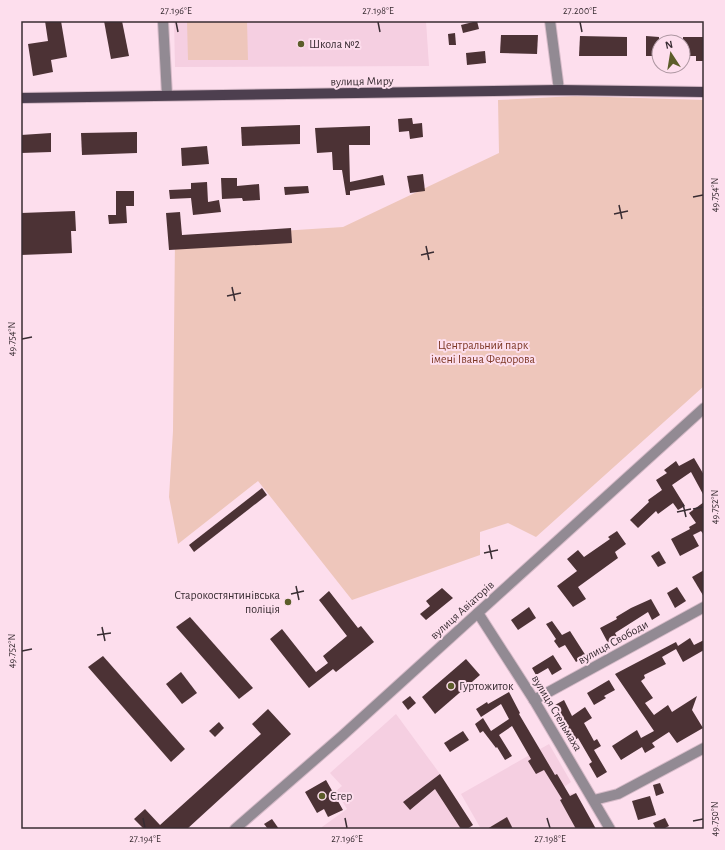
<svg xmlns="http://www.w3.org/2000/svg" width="725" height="850" font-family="'Alegreya Sans',sans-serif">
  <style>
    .built { fill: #f5cfe1 }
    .green { fill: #eec6bb }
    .building { fill: #4c3235 }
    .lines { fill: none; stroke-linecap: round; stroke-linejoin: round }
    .minor-casing { stroke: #d6bac8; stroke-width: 12 }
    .major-casing { stroke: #d6bac8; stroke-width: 12 }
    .minor { stroke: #928a93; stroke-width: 10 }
    .major { stroke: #4d3f4f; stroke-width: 10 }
    .ticks { fill: none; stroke: #382c32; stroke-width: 1.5 }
    .poi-dot { fill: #5c5d2a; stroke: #fddeed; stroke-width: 1.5 }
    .labels { text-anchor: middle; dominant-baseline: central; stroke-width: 4; stroke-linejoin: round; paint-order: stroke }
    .poi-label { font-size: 12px; fill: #382c32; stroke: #fddeed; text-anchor: start }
    .street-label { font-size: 12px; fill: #382c32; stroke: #fddeed }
    .park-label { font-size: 12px; fill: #7d3826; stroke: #fddeed }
    .neatline { fill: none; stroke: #382c32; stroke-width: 1.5 }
    .ticks-label { font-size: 10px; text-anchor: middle; fill: #382c32 }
  </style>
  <rect width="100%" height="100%" fill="#fddeed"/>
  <g class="built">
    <path d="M174 21H426L429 66 175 67Z"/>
    <path d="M396 714 440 774 473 825 467 829H323L322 827 347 809 336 791 342 786 330 773Z"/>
    <path d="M549 744 571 782 564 787 568 794 576 793 596 829H481L461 794Z"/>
  </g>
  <g class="green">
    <path d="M187 21H247L248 60H188Z"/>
    <path d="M575 96 704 100V306L702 307 704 309V386L536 537 508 523 480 532V555L352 600 258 481 178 544 169 497 173 431 175 238 343 227 499 153 498 100Z"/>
  </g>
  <g class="building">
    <path d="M45 21H61L67 57 51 60 53 72 33 76 28 44 48 41Z"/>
    <path d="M104 21H122L129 56 111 59Z"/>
    <path d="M477 21 479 29 463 33 461 25Z"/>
    <path d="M455 33 456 45H449L448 34Z"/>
    <path d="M501 35H538L537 54 500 53Z"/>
    <path d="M580 36 627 37V56H579Z"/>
    <path d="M646 36 659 37V56H646Z"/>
    <path d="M683 37H704V61H696V56H683Z"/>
    <path d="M485 51 486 63 467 65 466 53Z"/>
    <path d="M412 118 413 124 422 123 423 137 410 139 409 131 399 132 398 119Z"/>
    <path d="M300 125V144L242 146 241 127Z"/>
    <path d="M370 126V145H349L350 182 383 175 385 185 350 191V195H346L342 170H333L332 152 317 153 315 128Z"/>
    <path d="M137 132V153L82 155 81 133Z"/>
    <path d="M51 133V152L21 153V135Z"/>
    <path d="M207 146 209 164 182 166 181 148Z"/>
    <path d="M423 174 425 191 410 193 407 176Z"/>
    <path d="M221 178H237V186L259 184 260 200 243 201 242 198 222 199Z"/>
    <path d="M207 182 208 202 219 200 221 212 193 215 191 198 170 199 169 190 191 189V183Z"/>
    <path d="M308 186 309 193 285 195 284 187Z"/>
    <path d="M116 191H134V206H126L127 223 109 224 108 215H116Z"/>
    <path d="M75 211 76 231H71L72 253 21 255V213Z"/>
    <path d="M180 212 182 235 291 228 292 243 169 250 166 213Z"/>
    <path d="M694 458 704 475V496L691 472 672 485 685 506 678 510 673 503 658 514 656 511 638 528 630 520 649 502 648 500 662 490 656 480 667 473 664 470 676 461 679 466Z"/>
    <path d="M262 488 267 495 194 552 189 545Z"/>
    <path d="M704 502V535L701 531 693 535 699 546 680 556 671 539 690 529 689 527 696 523 689 513Z"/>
    <path d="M617 531 626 544 615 552 618 558 578 587 586 599 573 607 557 586 577 571 567 559 578 550 584 557 610 539 608 537Z"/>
    <path d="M659 551 666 563 658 567 651 556Z"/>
    <path d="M704 570V597L692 577Z"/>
    <path d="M677 587 686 601 675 608 667 593Z"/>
    <path d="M442 588 453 598 426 620 420 614 430 606 426 601Z"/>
    <path d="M329 591 358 628 361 626 374 642 336 672 333 669 309 688 270 639 282 629 316 672 328 663 323 656 347 636 319 600Z"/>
    <path d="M651 599 660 615 652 620 648 612 615 633 617 637 608 643 600 628 617 619 616 617 631 608Z"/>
    <path d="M529 607 536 618 518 630 511 620Z"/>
    <path d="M190 617 253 688 239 699 176 627Z"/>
    <path d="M552 621 562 635 570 631 586 656 576 662 565 645 559 648 554 641 556 639 546 624Z"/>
    <path d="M690 638 694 645 704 640V650L683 662 676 649 662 657 666 664 644 675 645 678 641 681 653 698 645 703 654 715 668 705 672 712 697 696 692 710 703 728 677 743 669 732 652 743 655 747 645 753 642 747 621 760 612 746 637 730 641 738 654 731 615 674 676 642 678 646Z"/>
    <path d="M553 655 562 669 552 675 548 668 536 675 532 668Z"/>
    <path d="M103 656 185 749 171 762 88 667Z"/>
    <path d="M466 659 480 675 435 714 422 697Z"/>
    <path d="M181 672 197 693 182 704 166 684Z"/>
    <path d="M609 680 615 690 604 696 606 698 594 705 587 693Z"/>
    <path d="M509 692 520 713 519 714 555 775 557 774 570 796 576 793 596 829H576L560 800 562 799 544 770 536 774 528 761 531 759 512 726 499 735 512 756 505 760 497 747 496 748 483 731 480 733 475 724 483 718 491 731 509 719 501 704 481 717 476 709 487 702 488 704Z"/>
    <path d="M410 696 416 703 408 710 402 702Z"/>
    <path d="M564 700 572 716 585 707 592 718 584 723 594 741 597 739 601 746 594 750 607 772 597 778 589 764 592 762 578 738 575 740 555 705Z"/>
    <path d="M268 709 291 734 187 829H144L134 819 145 809 160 825 261 734 252 724Z"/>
    <path d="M219 722 224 728 215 737 209 731Z"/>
    <path d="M463 731 469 740 450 752 444 743Z"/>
    <path d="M440 774 473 825 467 829H461L435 789 410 810 403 802Z"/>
    <path d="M326 780 343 810 328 817 324 809 317 813 305 792Z"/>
    <path d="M660 783 664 793 656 796 653 785Z"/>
    <path d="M650 796 656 815 638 820 632 801Z"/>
    <path d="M507 817 513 829H487Z"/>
    <path d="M665 818 669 826 663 829H656L653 823Z"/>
    <path d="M272 819 279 829H268L264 824Z"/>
  </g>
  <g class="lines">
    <defs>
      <g id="minor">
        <path d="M163 21 167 95"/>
        <path d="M550 21 559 90"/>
        <path d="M478 613 534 700 610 829"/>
        <path d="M534 700 704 607"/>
        <path d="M594 800 618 794 704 748"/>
        <path d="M235 829 342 736 704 408"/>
      </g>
      <path id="major" d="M21 98 559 90 704 92"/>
    </defs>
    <use href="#minor" class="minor-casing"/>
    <use href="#major" class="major-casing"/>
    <use href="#minor" class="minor"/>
    <use href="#major" class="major"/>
  </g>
  <path class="ticks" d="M176 22 178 32M378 22 380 32M580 22 582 32M693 197 703 195M619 205 622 219M614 214 628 211M426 246 429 260M421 255 434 252M232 287 235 301M227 296 241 293M22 339 32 337M683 504 686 517M693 509 703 507M677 512 691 509M489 545 492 559M484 553 498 550M296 586 299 600M291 594 304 591M102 627 105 641M97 635 111 633M22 651 32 649M143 818 145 828M345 818 347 828M547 818 550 828M693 821 703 819"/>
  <g class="poi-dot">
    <circle cx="301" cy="44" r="4"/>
    <circle cx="288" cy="602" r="4"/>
    <circle cx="451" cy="686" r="4"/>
    <circle cx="322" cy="796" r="4"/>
  </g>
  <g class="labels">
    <g class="poi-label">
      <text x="309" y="44">Школа №2</text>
      <text x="280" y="595" text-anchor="end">Старокостянтинівська<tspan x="280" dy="14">поліція</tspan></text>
      <text x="459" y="686">Гуртожиток</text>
      <text x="330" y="796">Єгер</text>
    </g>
    <g class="street-label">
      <text transform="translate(362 81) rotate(-1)">вулиця Миру</text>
      <text transform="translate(462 610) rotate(-42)">вулиця Авіаторів</text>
      <text transform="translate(613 642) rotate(-29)">вулиця Свободи</text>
      <text transform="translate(557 713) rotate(59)">вулиця Стельмаха</text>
    </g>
    <g class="park-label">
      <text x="483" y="345">Центральний парк<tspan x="483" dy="14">імені Івана Федорова</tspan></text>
    </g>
  </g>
  <rect width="725" height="850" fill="none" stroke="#fddeed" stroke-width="44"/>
  <g transform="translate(671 54) rotate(348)"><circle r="19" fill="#fddeed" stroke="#ae97a2"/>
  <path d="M0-3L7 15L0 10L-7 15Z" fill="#5c5d2a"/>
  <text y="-6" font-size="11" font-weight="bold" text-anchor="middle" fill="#382c32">N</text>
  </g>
  <rect x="22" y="22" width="681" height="806" class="neatline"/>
  <g class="ticks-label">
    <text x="176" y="14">27.196°E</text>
    <text x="378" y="14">27.198°E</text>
    <text x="580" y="14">27.200°E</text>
    <text transform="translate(714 195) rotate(-90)" y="4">49.754°N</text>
    <text transform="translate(11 339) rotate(-90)" y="4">49.754°N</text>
    <text transform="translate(714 507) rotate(-90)" y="4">49.752°N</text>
    <text transform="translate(11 651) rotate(-90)" y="4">49.752°N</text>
    <text transform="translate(714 819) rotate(-90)" y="4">49.750°N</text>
    <text x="145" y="842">27.194°E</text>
    <text x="347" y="842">27.196°E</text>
    <text x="550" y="842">27.198°E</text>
  </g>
</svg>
